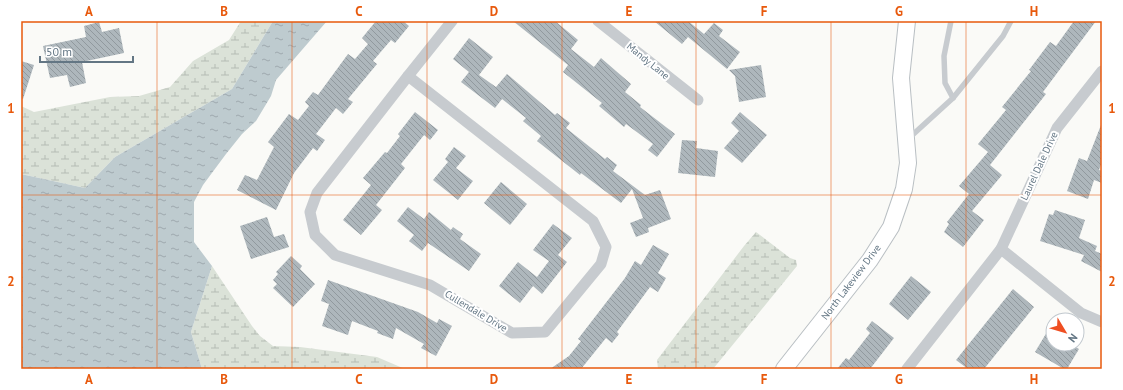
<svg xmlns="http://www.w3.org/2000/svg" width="1123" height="390" font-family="'PT Sans',sans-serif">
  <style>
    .wetland { fill: url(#wetland-marsh) }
    .water { fill: url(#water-ripples) }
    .building { fill: url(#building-back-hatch) }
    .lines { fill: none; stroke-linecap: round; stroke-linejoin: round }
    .secondary-casing { stroke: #b9bfc3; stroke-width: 18 }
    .lane { stroke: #c7cbcf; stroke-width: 5.5 }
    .street { stroke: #c7cbcf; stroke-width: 11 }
    .secondary { stroke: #fff; stroke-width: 16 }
    .grid { fill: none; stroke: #e8590c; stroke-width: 1; stroke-opacity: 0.55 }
    .labels { text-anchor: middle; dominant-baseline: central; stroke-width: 4; stroke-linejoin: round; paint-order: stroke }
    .street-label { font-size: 10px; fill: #637684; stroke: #fff }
    .neatline { fill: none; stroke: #e8590c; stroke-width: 1.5 }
    .grid-label { font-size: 13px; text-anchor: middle; font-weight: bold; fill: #e8590c }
  </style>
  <defs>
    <pattern id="wetland-marsh" width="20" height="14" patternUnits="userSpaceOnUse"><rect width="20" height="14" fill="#dbe2d8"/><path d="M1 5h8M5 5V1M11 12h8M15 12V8" fill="none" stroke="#b5bcb5"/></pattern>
    <pattern id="water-ripples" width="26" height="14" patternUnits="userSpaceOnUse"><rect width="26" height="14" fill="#becbcf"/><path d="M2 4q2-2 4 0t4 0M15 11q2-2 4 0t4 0" fill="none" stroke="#9ea9ae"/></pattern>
    <pattern id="building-back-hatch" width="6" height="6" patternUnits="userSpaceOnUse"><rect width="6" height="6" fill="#aeb7bc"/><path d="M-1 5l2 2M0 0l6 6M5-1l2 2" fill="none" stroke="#91999e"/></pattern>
  </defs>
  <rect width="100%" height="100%" fill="#fafaf7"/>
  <g class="wetland">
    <path d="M241 21H273L232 89 115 157 85 188 21 174V106L34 112 110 97 139 96 170 87 193 61 229 40Z"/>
    <path d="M756 232 790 258 796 260 797 266 713 369H658L657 360 744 246Z"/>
    <path d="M212 266 252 326 260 336 273 346 300 347 377 357 405 369H202L191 332Z"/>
  </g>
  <path class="water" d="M273 21H327L276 80 271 96 256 121 242 134 226 154 203 185 194 202V242L212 266 191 332 202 369H21V174L85 188 115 157 232 89Z"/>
  <g class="building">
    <path d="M376 21H403L409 26 395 43 391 40 373 61 377 64 348 99 353 102 343 114 336 108 316 134 325 140 317 151 313 148 294 173 276 210 237 190 245 175 257 180 274 147 268 142 289 114 298 120 309 106 305 102 313 92 318 95 348 54 355 59 368 44 362 38Z"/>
    <path d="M513 21H555L578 40 571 49 594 67 601 58 631 84 625 92 641 105 640 107 675 134 657 157 648 150 653 144 626 124 624 127 599 106 602 103 563 72 568 65Z"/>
    <path d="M654 21H688L704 34 714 23 723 30 719 36 740 52 727 69 688 37 682 44Z"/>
    <path d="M1074 21H1096L1043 92 1046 94 990 165 1002 175 972 211 984 220 963 247 944 232 949 224 947 222 969 194 959 186 988 152 978 144 1006 110 1002 107 1031 71 1029 70 1050 42 1056 46Z"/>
    <path d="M99 22 102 32 119 28 124 53 82 62 86 83 70 87 67 75 50 78 43 46 86 37 84 26Z"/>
    <path d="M469 38 493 57 479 75 496 87 507 74 555 115 557 113 570 123 566 128 605 159 607 157 617 165 613 171 645 195 660 190 671 219 648 228 649 232 636 237 630 223 643 218 632 189 621 203 581 173 580 175 537 141 541 136 523 121 526 118 502 99 495 108 461 82 469 72 453 59Z"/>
    <path d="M21 61 34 65 23 99 21 98Z"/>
    <path d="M761 65 766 97 739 102 735 76 729 70Z"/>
    <path d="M415 112 438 130 430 140 424 135 401 164 405 168 376 205 382 210 361 235 343 220 371 185 363 178 385 152 387 153 400 136 398 134Z"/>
    <path d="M740 112 767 135 742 163 724 148 739 131 731 123Z"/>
    <path d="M1101 125 1102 162 1099 170 1102 171V183L1094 180 1088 199 1067 191 1079 158 1087 161Z"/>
    <path d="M682 140 697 141 696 148 718 151 715 177 678 173Z"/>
    <path d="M454 147 466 156 456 168 473 181 458 200 433 180 448 162 445 159Z"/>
    <path d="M501 182 527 204 510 225 484 203Z"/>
    <path d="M408 207 424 219 429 212 451 230 453 227 463 234 460 239 481 254 469 271 428 243 422 251 409 241 414 235 397 221Z"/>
    <path d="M1055 210 1085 220 1079 238 1097 246 1095 251 1102 254V272L1081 261 1084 255 1040 241 1049 214 1053 215Z"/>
    <path d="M267 217 274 237 284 234 289 247 251 259 240 226Z"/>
    <path d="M553 224 572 238 558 255 567 262 542 294 533 286 520 303 499 286 518 262 537 277 549 261 533 250Z"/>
    <path d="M653 245 669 254 658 273 666 278 658 292 650 287 617 332 619 334 612 343 606 338 581 369H550L569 356 581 341 578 339 625 278 635 261 641 265Z"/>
    <path d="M291 256 302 266 300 269 315 284 293 307 273 288 277 284 273 280 278 274 276 272Z"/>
    <path d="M911 276 931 292 908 320 889 304Z"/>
    <path d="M328 280 418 312 437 323 439 319 452 326 436 356 421 348 424 344 396 328 393 339 377 333 378 331 352 321 348 335 322 326 329 304 321 301Z"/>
    <path d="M1013 289 1034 307 984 369H968L956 360Z"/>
    <path d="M872 321 894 338 870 369H837L846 358 849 360 870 333 866 329Z"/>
    <path d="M1053 322V344H1071L1079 349 1067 369H1064L1035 352Z"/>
  </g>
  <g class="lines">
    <defs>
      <path id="secondary" d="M784 369 870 260 891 227 904 189 908 163 901 78 907 21"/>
    </defs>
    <use href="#secondary" class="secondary-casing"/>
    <g class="lane">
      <path d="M951 21 944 56 945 83 953 98"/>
      <path d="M908 139 953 98 1003 36 1011 21"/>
    </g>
    <g class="street">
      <path d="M598 21 698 100"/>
      <path d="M408 76 593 221 606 247 601 264 545 332 512 333 430 285 335 255 315 235 310 212 317 193Z"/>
      <path d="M408 76 452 21"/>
      <path d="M1001 249 1081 313 1102 322"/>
      <path d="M907 369 1001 249 1057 128 1102 71"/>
    </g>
    <use href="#secondary" class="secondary"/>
  </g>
  <path class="grid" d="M157 21V369M292 21V369M427 21V369M562 21V369M696 21V369M831 21V369M966 21V369M21 195H1102"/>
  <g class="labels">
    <g class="street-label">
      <text transform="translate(648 61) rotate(39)">Mandy Lane</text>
      <text transform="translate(1039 166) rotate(-65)">Laurel Dale Drive</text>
      <text transform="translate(851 282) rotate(-53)">North Lakeview Drive</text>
      <text transform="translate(476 311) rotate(31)">Cullendale Drive</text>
    </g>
  </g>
  <rect width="1123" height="390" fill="none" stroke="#ffffff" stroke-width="44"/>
  <g transform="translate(1065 332) rotate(128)"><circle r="19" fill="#ffffff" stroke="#c1c8ce"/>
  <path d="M0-3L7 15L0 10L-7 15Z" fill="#ef4f22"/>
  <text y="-6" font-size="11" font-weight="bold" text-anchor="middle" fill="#637684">N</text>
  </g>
  <path d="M40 56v6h93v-6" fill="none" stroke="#637684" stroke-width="2"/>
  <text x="46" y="56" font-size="12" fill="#637684" stroke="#ffffff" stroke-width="3" paint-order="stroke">50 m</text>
  <rect x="22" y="22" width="1079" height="346" class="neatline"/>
  <g class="grid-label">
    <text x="89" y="16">A</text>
    <text x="224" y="16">B</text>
    <text x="359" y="16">C</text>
    <text x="494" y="16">D</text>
    <text x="629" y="16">E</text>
    <text x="764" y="16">F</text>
    <text x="899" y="16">G</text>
    <text x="1034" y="16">H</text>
    <text x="11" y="113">1</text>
    <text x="1112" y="113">1</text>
    <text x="11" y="286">2</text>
    <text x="1112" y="286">2</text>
    <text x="89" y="384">A</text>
    <text x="224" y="384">B</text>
    <text x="359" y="384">C</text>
    <text x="494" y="384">D</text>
    <text x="629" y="384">E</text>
    <text x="764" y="384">F</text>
    <text x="899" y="384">G</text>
    <text x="1034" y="384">H</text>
  </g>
</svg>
